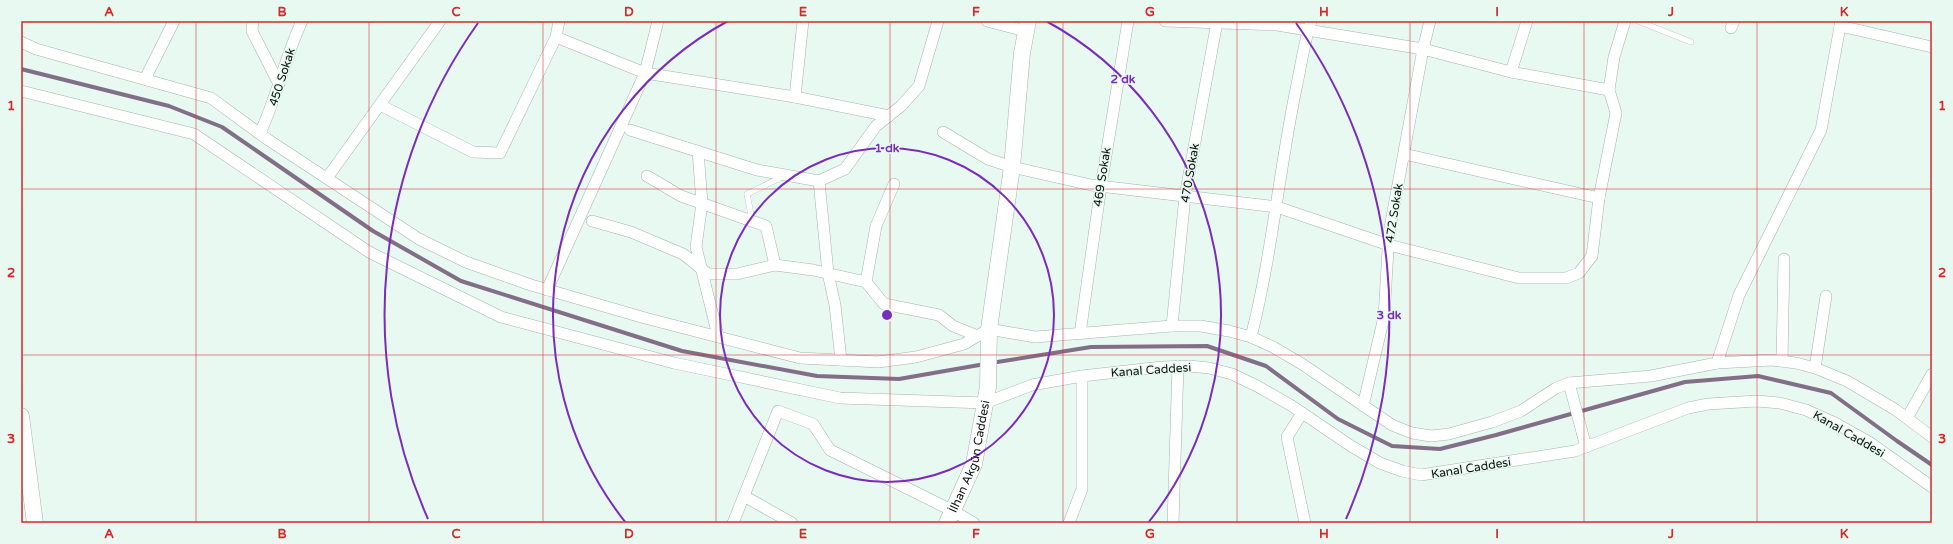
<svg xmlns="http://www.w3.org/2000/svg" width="1953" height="544" font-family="'Varela Round',sans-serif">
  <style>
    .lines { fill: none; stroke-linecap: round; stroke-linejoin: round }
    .stream { stroke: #836e88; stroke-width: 4 }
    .lane-casing { stroke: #a3b4ad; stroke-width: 6 }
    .street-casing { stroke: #a3b4ad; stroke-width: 12 }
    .secondary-casing { stroke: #a3b4ad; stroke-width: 17 }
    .lane { stroke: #fff; stroke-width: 5.5 }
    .street { stroke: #fff; stroke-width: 11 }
    .secondary { stroke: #fff; stroke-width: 16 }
    .grid { fill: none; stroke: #d62828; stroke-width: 1; stroke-opacity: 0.55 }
    .ring { fill: none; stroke: #7b2cbf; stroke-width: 2 }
    .labels { text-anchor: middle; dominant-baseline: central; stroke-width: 3; stroke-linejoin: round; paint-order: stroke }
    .street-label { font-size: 12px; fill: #0d1310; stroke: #e7f9f1 }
    .centre { fill: #7b2cbf; stroke: #e7f9f1; stroke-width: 2 }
    .ring-label { font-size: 12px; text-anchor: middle; font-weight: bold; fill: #7b2cbf; stroke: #e7f9f1; stroke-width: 3; stroke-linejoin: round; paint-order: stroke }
    .neatline { fill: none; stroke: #d62828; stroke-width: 1.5 }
    .grid-label { font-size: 13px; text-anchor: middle; font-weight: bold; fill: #d62828 }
  </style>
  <rect width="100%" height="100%" fill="#e7f9f1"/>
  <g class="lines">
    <g class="stream">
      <path d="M21 69 169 106 222 127 373 231 461 281 682 351 817 376 899 379 985 364"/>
      <path d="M991 363 1091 347 1207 346 1266 366 1338 419 1392 446 1440 449 1496 435 1685 382 1758 376 1831 393 1897 441 1932 465"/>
    </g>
    <defs>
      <g id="lane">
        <path d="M1638 21 1691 42"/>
        <path d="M752 220 747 194 784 176"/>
      </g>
      <g id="street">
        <path d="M253 21 252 31 279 84"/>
        <path d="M987 21 1026 31"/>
        <path d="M1165 21 1277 25 1423 49 1511 72 1609 90"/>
        <path d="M1840 26 1932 47"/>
        <path d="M1731 28 1734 21"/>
        <path d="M556 37 645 73 795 97 889 116"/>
        <path d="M21 42 36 49 211 98 267 139 419 239 466 262 531 285 645 318 800 358 878 362 916 357 964 344 989 329 1035 337 1172 326H1201L1229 331 1251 337 1273 347 1302 364 1392 425 1412 433 1431 436 1449 434 1492 422 1521 411 1556 388 1569 383 1651 376 1717 363 1772 360 1796 363 1815 368 1847 381 1896 410 1932 437"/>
        <path d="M1511 72 1527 21"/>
        <path d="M145 79 174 21"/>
        <path d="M21 91 194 134 369 252 501 317 674 363 840 398 985 403 1032 385 1082 376 1162 367 1189 366 1209 368 1232 374 1257 386 1292 406 1351 446 1380 463 1402 471 1421 475 1575 451 1688 408 1708 404 1757 401 1780 403 1806 410 1835 423 1869 442 1932 487"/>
        <path d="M795 97 803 21"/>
        <path d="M380 105 473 152 500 153 556 37 559 21"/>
        <path d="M630 130 757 170 819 181 845 169 876 126 901 106 919 86 938 21"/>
        <path d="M943 132 988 159 1012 167 1091 185 1277 207 1389 245 1519 278H1566L1579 273 1592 256 1599 198 1616 113 1609 90 1614 57 1625 21"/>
        <path d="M260 133C277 97 285 57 302 21"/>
        <path d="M698 151 702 203 696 247 718 336"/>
        <path d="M1404 154 1599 198"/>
        <path d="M647 176 681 196 766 226 775 265"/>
        <path d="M327 178 440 21"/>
        <path d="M819 181 828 273 835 305 841 360"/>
        <path d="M592 221 631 232 683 254 708 274H737L775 265 813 270 866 282 884 304 939 315 953 326 978 336"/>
        <path d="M866 282 876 226 894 184"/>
        <path d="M547 290 645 73 658 21"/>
        <path d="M1172 326 1185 196 1217 22"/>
        <path d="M1080 334 1101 186 1128 21"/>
        <path d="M1251 337C1272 255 1279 171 1296 89 1301 66 1304 43 1311 21"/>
        <path d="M1782 361 1784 259"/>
        <path d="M1717 363 1739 295 1821 130 1841 21"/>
        <path d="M1815 368 1826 296"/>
        <path d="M1569 383 1586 447"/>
        <path d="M1363 406 1384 317 1389 233 1423 49 1430 21"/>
        <path d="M1302 413 1287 437 1305 523"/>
        <path d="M1907 418 1932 374"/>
        <path d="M744 496 792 523"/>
        <path d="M733 523 778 411 813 424 830 450 953 511 974 523"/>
        <path d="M1069 523 1082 489V376"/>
        <path d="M1173 523 1178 366"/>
      </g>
      <g id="secondary">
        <path d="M21 416 35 523"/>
        <path id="s1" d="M947 523 974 464 988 387 989 329 1012 167 1022 53 1028 21"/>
      </g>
    </defs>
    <use href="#lane" class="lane-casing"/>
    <use href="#street" class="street-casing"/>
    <use href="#secondary" class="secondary-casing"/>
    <use href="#lane" class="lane"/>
    <use href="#street" class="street"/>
    <use href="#secondary" class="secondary"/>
  </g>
  <path class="grid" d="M196 21V523M369 21V523M543 21V523M716 21V523M890 21V523M1063 21V523M1237 21V523M1410 21V523M1584 21V523M1757 21V523M21 189H1932M21 355H1932"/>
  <g class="ring">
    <circle cx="887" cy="315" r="167"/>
    <path d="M626 523A334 334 0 0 1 728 21M1046 21A334 334 0 0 1 1148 523"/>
    <path d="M428 519A502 502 0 0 1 478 23M1296 23A502 502 0 0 1 1346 519"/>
  </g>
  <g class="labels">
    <g class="street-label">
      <text transform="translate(282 77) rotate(-72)">450 Sokak</text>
      <text transform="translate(1190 173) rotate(-80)">470 Sokak</text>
      <text transform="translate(1102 177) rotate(-81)">469 Sokak</text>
      <text transform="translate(1394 213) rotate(-81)">472 Sokak</text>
      <text transform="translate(1151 370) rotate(-4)">Kanal Caddesi</text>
      <text transform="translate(1849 434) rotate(30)">Kanal Caddesi</text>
      <text stroke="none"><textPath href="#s1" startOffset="71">İlhan Akgün Caddesi</textPath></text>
      <text transform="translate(1471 468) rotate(-9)">Kanal Caddesi</text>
    </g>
  </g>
  <circle cx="887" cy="315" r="6" class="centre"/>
  <g class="ring-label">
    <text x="1123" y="83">2 dk</text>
    <text x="887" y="152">1 dk</text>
    <text x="1389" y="319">3 dk</text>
  </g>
  <rect width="1953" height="544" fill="none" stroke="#e7f9f1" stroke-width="44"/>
  <rect x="22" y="22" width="1909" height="500" class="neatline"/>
  <g class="grid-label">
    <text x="109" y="16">A</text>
    <text x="282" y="16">B</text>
    <text x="456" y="16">C</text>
    <text x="629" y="16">D</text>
    <text x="803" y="16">E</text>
    <text x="976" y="16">F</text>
    <text x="1150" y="16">G</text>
    <text x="1324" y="16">H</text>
    <text x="1497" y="16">I</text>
    <text x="1671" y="16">J</text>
    <text x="1844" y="16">K</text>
    <text x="11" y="110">1</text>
    <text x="1942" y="110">1</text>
    <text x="11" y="277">2</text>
    <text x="1942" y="277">2</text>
    <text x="11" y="443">3</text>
    <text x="1942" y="443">3</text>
    <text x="109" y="538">A</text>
    <text x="282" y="538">B</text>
    <text x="456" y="538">C</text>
    <text x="629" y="538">D</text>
    <text x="803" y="538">E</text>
    <text x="976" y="538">F</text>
    <text x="1150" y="538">G</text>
    <text x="1324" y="538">H</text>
    <text x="1497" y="538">I</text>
    <text x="1671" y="538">J</text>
    <text x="1844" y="538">K</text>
  </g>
</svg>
